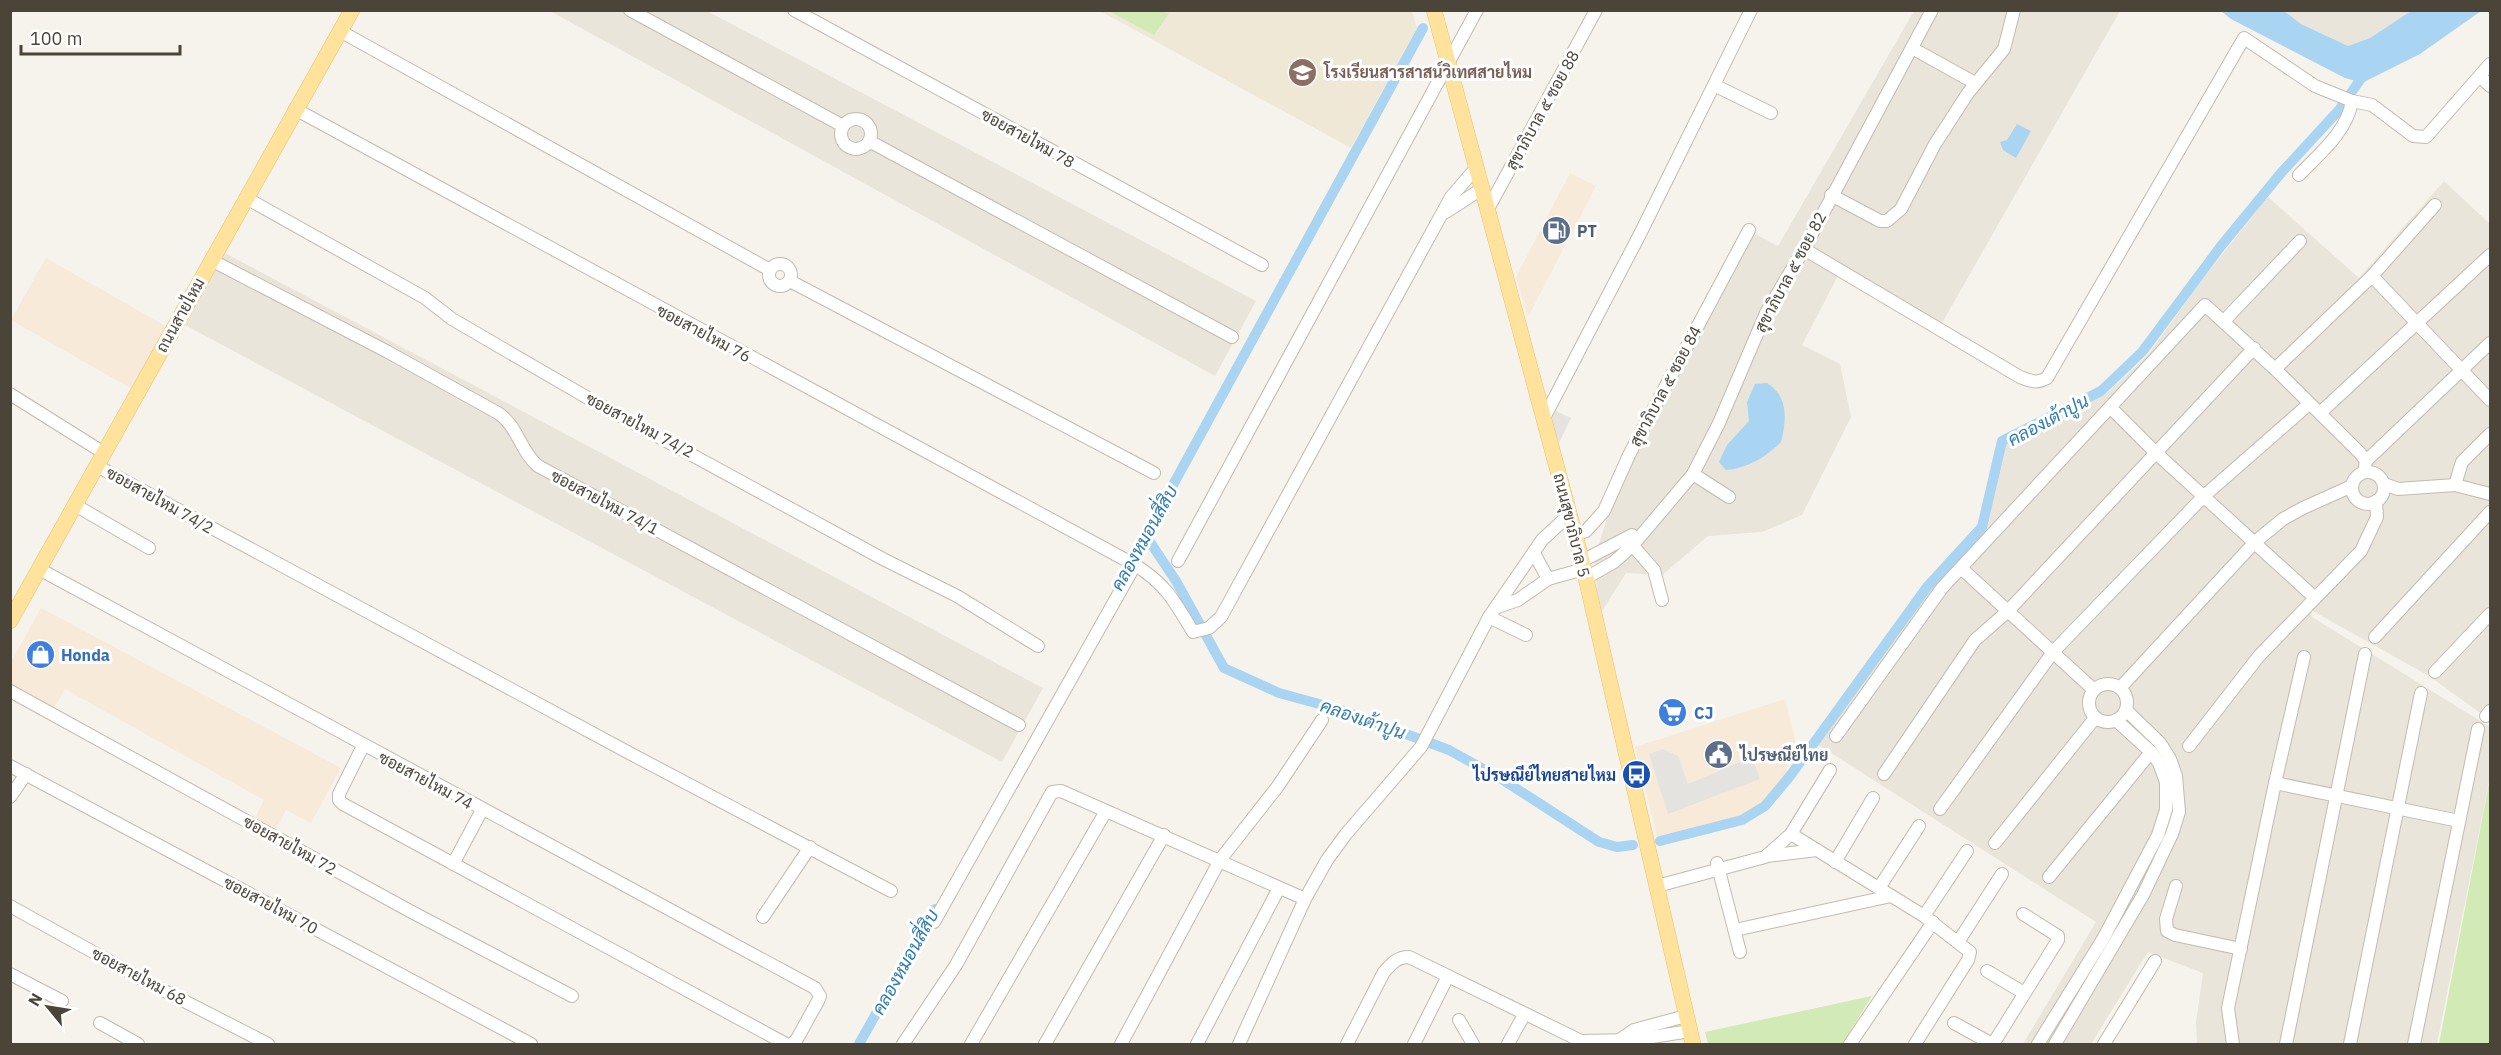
<svg xmlns="http://www.w3.org/2000/svg" width="2501" height="1055" font-family="'IBM Plex Sans',Sarabun,sans-serif">
  <style>
    .residential { fill: #eae5da }
    .commercial { fill: #f7ead8 }
    .education { fill: #efe8d6 }
    .green { fill: #d2eab5 }
    .parking { fill: #e5e3e0 }
    .water { fill: #a9d4f2 }
    .lines { fill: none; stroke-linecap: round; stroke-linejoin: round }
    .canal { stroke: #a9d4f2; stroke-width: 10 }
    .minor-casing { stroke: #c2bbae; stroke-width: 14 }
    .major-casing { stroke: #e6c16a; stroke-width: 16 }
    .minor { stroke: #fff; stroke-width: 12 }
    .major { stroke: #ffe39c; stroke-width: 15 }
    .labels { text-anchor: middle; dominant-baseline: central; stroke-width: 6; stroke-linejoin: round; paint-order: stroke }
    .education-label { font-size: 16px; font-weight: bold; fill: #785e54; stroke: #fff; text-anchor: start }
    .street-label { font-size: 16px; fill: #4b4439; stroke: #fff }
    .service-label { font-size: 16px; font-weight: bold; fill: #4e5e75; stroke: #fff; text-anchor: start }
    .shop-label { font-size: 16px; font-weight: bold; fill: #366cbe; stroke: #fff; text-anchor: start }
    .transit-label { font-size: 16px; font-weight: bold; fill: #164399; stroke: #fff; text-anchor: end }
    .water-label { font-size: 18px; font-style: italic; fill: #2e7ab2; stroke: #fff }
  </style>
  <rect width="100%" height="100%" fill="#f6f3ec"/>
  <g class="residential">
    <path d="M550 11H707L1256 301 1215 376Z"/>
    <path d="M1914 11H2120L1942 323 1843 266 1802 345 1840 364 1851 417 1802 515 1762 532 1708 536 1662 575 1626 573 1602 611 1597 594 1595 557 1618 482 1751 232 1778 246Z"/>
    <path d="M2284 11H2411L2370 38 2348 46 2301 24Z"/>
    <path d="M2444 181 2490 224V720L2429 676 2311 610 2312 617 2490 727V777L2437 1044H2197L2196 1022 2203 973 2148 952 2091 1044H2023L2096 922 1817 744 1930 589 1985 529 2004 443 2107 393 2148 355 2201 281 2268 197 2359 278Z"/>
    <path d="M225 253 1043 688 1002 762 185 325Z"/>
  </g>
  <g class="commercial">
    <path d="M1570 173 1596 186 1528 317 1516 277Z"/>
    <path d="M46 258 174 331 139 393 11 320Z"/>
    <path d="M41 608 341 768 311 823 286 810 275 831 254 820 264 800 65 689 53 710 11 688V662Z"/>
    <path d="M1785 699 1798 752 1787 767V779L1763 804 1743 815 1658 840 1635 747Z"/>
  </g>
  <path class="education" d="M1100 11H1412L1417 28 1351 148Z"/>
  <g class="green">
    <path d="M1156 11 1169 13 1154 35 1109 11Z"/>
    <path d="M2490 778V1044H2439Z"/>
    <path d="M1872 996 1842 1044H1708L1705 1032Z"/>
  </g>
  <g class="parking">
    <path d="M1556 411 1571 418 1559 443 1551 420Z"/>
    <path d="M1663 749 1678 756 1688 784 1752 757 1760 779 1668 814 1649 754Z"/>
  </g>
  <g class="water">
    <path d="M2221 11H2284L2301 24 2348 46 2370 38 2411 11H2481L2420 54 2362 83 2345 78 2231 19Z"/>
    <path d="M2017 124 2031 131 2016 158 2003 150 2000 142 2007 140Z"/>
    <path d="M1767 383C1788 396 1787 419 1781 442 1766 457 1748 468 1726 470L1719 462 1727 445 1749 421 1747 402 1755 384Z"/>
  </g>
  <g class="lines">
    <g class="canal">
      <path d="M1146 536 1176 581 1224 668 1279 693 1341 710 1449 750 1503 780 1599 842 1617 847 1633 845"/>
      <path d="M1127 569 1423 28"/>
      <path d="M1660 841 1742 820 1765 806 1790 776 1927 587 1982 527 2002 441 2101 391 2142 352 2221 246 2281 173 2339 110 2367 70"/>
      <path d="M859 1044 935 909"/>
    </g>
    <defs>
      <g id="minor">
        <path d="M630 10 843 126"/>
        <path d="M794 10 1262 265"/>
        <path d="M340 31 770 270"/>
        <path d="M1912 48 1975 83"/>
        <path d="M2480 76 2490 86"/>
        <path d="M1714 85 1771 113"/>
        <path d="M295 109 1135 565 934 922"/>
        <circle cx="856" cy="134" r="15"/>
        <path d="M869 141 1232 337"/>
        <path d="M2299 175C2320 153 2347 132 2352 101"/>
        <path d="M1831 195 1880 221H1887L1901 209 1935 144 1968 93 2004 49 2014 10"/>
        <path d="M246 198 425 298 452 319 593 401 883 559 957 596 1038 646"/>
        <path d="M1488 209 1596 10"/>
        <path d="M1446 212 1483 188"/>
        <path d="M1804 249 2020 377C2031 381 2036 384 2047 378L2244 38 2315 86 2352 101 2372 105 2413 136 2426 137 2490 64"/>
        <path d="M211 260 388 352 498 413C518 426 520 451 538 466L1019 725"/>
        <circle cx="780" cy="275" r="11"/>
        <path d="M2372 276 2435 205"/>
        <path d="M790 281 1154 473"/>
        <path d="M2224 321 2300 241"/>
        <path d="M2275 369 2372 276 2490 400"/>
        <path d="M10 394 104 453"/>
        <path d="M2111 408 2155 452 2314 597"/>
        <path d="M2320 413 2490 255"/>
        <path d="M1544 418 1640 234 1751 10"/>
        <path d="M2366 461 2490 343"/>
        <path d="M97 466 633 755 891 891"/>
        <circle cx="2368" cy="488" r="16"/>
        <path d="M1693 474 1729 497"/>
        <path d="M2384 484 2398 489 2455 485 2490 494"/>
        <path d="M2455 485 2462 462 2490 434"/>
        <path d="M75 505 149 548"/>
        <path d="M1574 535 1586 531 1604 511 1629 455 1749 230"/>
        <path d="M1627 539 1654 570 1662 600"/>
        <path d="M1534 553 1548 579"/>
        <path d="M1178 561 1477 10"/>
        <path d="M1582 561 1632 535"/>
        <path d="M1135 565C1166 584 1175 602 1193 632L1209 628 1221 617 1451 197 1477 167"/>
        <path d="M1961 568 2094 690"/>
        <path d="M39 569 815 988 820 996 818 1001 797 1039 792 1044"/>
        <path d="M1586 578 1614 562 1633 545 1693 474 1719 423 1766 313 1804 249 1932 10"/>
        <path d="M1495 608 1518 600 1548 579 1584 569"/>
        <path d="M1489 617 1526 635"/>
        <path d="M2375 637 2490 512"/>
        <path d="M2435 672 2490 614"/>
        <circle cx="2108" cy="703" r="19"/>
        <path d="M2120 688 2255 542 2283 519 2303 508 2352 486"/>
        <path d="M10 691 408 910 572 996"/>
        <path d="M2486 716 2490 711"/>
        <path d="M1836 736 1942 588 2205 305 2275 369 2360 453 2366 461 2364 472"/>
        <path d="M363 746 339 794V800L343 804 786 1044"/>
        <path d="M2189 746 2259 656 2361 551 2377 517 2376 501"/>
        <path d="M10 766 531 1044"/>
        <path d="M1884 774 1975 640 2008 611 2254 348"/>
        <path d="M2275 783 2459 821"/>
        <path d="M10 797 26 774"/>
        <path d="M1940 809 2053 652 2204 496 2309 404"/>
        <path d="M1791 834 1924 916 1970 952 1968 960 1915 1044"/>
        <path d="M1995 843 2095 718"/>
        <path d="M1766 856 1817 850"/>
        <path d="M1835 862 1873 798"/>
        <path d="M1717 863 1740 952"/>
        <path d="M453 864 482 810"/>
        <path d="M2049 877 2151 752"/>
        <path d="M1657 886 1765 857 1791 834 1830 770"/>
        <path d="M2176 886 2166 919 2167 931 2175 935 2241 949"/>
        <path d="M1879 888 1919 826"/>
        <path d="M10 906 149 983 268 1044"/>
        <path d="M1924 916 1967 851"/>
        <path d="M763 917 810 847"/>
        <path d="M1735 930 1891 896"/>
        <path d="M1958 942 2002 874"/>
        <path d="M1987 971 2024 993"/>
        <path d="M10 974 62 1001"/>
        <path d="M1459 1020 1473 1044"/>
        <path d="M100 1023 138 1044"/>
        <path d="M1954 1023 1992 1044"/>
        <path d="M1621 1039 1634 1030 1686 1016"/>
        <path d="M903 1044 956 965 1052 792 1061 791 1305 899"/>
        <path d="M971 1044 1106 811"/>
        <path d="M1045 1044 1164 835"/>
        <path d="M1121 1044 1220 860 1278 786 1322 720"/>
        <path d="M1197 1044 1279 888"/>
        <path d="M1239 1044 1305 899 1327 860 1346 834 1421 747 1489 617 1542 540 1570 514"/>
        <path d="M1347 1044 1384 972C1392 963 1397 957 1409 957L1581 1041 1633 1040 1690 1031"/>
        <path d="M1414 1044 1448 976"/>
        <path d="M1508 1044 1524 1015"/>
        <path d="M1850 1044 1933 922"/>
        <path d="M1993 1044 2058 940V936L2023 914"/>
        <path d="M2038 1044 2103 939 2158 835 2166 810V782L2159 763 2151 752 2116 720"/>
        <path d="M2055 1044 2143 895 2172 834 2179 812 2176 776 2170 759 2160 743 2126 710"/>
        <path d="M2104 1044 2155 961"/>
        <path d="M2233 1044 2228 1008 2275 783 2304 657"/>
        <path d="M2286 1044 2365 654"/>
        <path d="M2350 1044 2421 693"/>
        <path d="M2414 1044 2478 729"/>
      </g>
      <g id="major">
        <path d="M1434 10 1582 561 1693 1044"/>
        <path d="M10 621 352 10"/>
      </g>
    </defs>
    <use href="#minor" class="minor-casing"/>
    <use href="#major" class="major-casing"/>
    <use href="#minor" class="minor"/>
    <use href="#major" class="major"/>
  </g>
  <defs>
    <symbol id="school-disc" viewBox="-11 -11 22 22"><circle r="9.5" fill="#8d6e63" stroke="#fff"/><path d="M0-5L7-2L0 1L-7-2ZM-4 1L0 2.5L4 1V4Q0 6-4 4Z" fill="#fff"/></symbol>
    <symbol id="fuel-disc" viewBox="-11 -11 22 22"><circle r="9.5" fill="#5c6f8a" stroke="#fff"/><path d="M-5.5-6h7V0h2V4h1.3V-2.5L3-4.5l.8-.8L6-3V5H2.5V1h-1V6h-7ZM-4.2-4.7v3.2H.2V-4.7Z" fill="#fff"/></symbol>
    <symbol id="shop-disc" viewBox="-11 -11 22 22"><circle r="9.5" fill="#3f7fe0" stroke="#fff"/><path d="M-5-2.5h2.3a2.7 3.5 0 0 1 5.4 0H5L5.5 6h-11ZM-1.5-2.5h3a1.5 2.3 0 0 0-3 0Z" fill="#fff"/></symbol>
    <symbol id="supermarket-disc" viewBox="-11 -11 22 22"><circle r="9.5" fill="#3f7fe0" stroke="#fff"/><path d="M-6-5.5h2.5l.6 2H6L4.5 2H-2.5L-4.4-4H-6ZM-1.5 3.2a1.3 1.3 0 1 0 .1 0ZM3 3.2a1.3 1.3 0 1 0 .1 0Z" fill="#fff"/></symbol>
    <symbol id="civic-disc" viewBox="-11 -11 22 22"><circle r="9.5" fill="#5c6f8a" stroke="#fff"/><path d="M-.6-6.5H3V-4.5H.6V-3L4-1V1h2V6H-6V1h2V-1L-.6-3ZM-1.2 2.5V6h2.4V2.5Z" fill="#fff"/></symbol>
    <symbol id="bus-disc" viewBox="-11 -11 22 22"><circle r="9.5" fill="#1a4fb4" stroke="#fff"/><path d="M-5-6H5V4H4V6H2V4H-2V6H-4V4H-5ZM-3.5-4V0h7V-4ZM-3.5 1.2v1.5H-2V1.2ZM2 1.2v1.5H3.5V1.2Z" fill="#fff"/></symbol>
  </defs>
  <g fill-rule="evenodd">
    <use href="#school-disc" x="1286" y="56" width="33" height="33"/>
    <use href="#fuel-disc" x="1540" y="214" width="33" height="33"/>
    <use href="#shop-disc" x="24" y="638" width="33" height="33"/>
    <use href="#supermarket-disc" x="1656" y="696" width="33" height="33"/>
    <use href="#civic-disc" x="1702" y="738" width="33" height="33"/>
    <use href="#bus-disc" x="1620" y="758" width="33" height="33"/>
  </g>
  <g class="labels">
    <g class="education-label">
      <text x="1324" y="72">โรงเรียนสารสาสน์วิเทศสายไหม</text>
    </g>
    <g class="street-label">
      <text transform="translate(1542 110) rotate(-61)">สุขาภิบาล ๕ ซอย 88</text>
      <text transform="translate(1028 138) rotate(29)">ซอยสายไหม 78</text>
      <text transform="translate(1790 272) rotate(-62)">สุขาภิบาล ๕ ซอย 82</text>
      <text transform="translate(180 315) rotate(-61)">ถนนสายไหม</text>
      <text transform="translate(704 333) rotate(28)">ซอยสายไหม 76</text>
      <text transform="translate(1665 386) rotate(-62)">สุขาภิบาล ๕ ซอย 84</text>
      <text transform="translate(640 425) rotate(28)">ซอยสายไหม 74/2</text>
      <text transform="translate(160 500) rotate(29)">ซอยสายไหม 74/2</text>
      <text transform="translate(605 502) rotate(28)">ซอยสายไหม 74/1</text>
      <text transform="translate(1572 525) rotate(76)">ถนนสุขาภิบาล 5</text>
      <text transform="translate(426 780) rotate(28)">ซอยสายไหม 74</text>
      <text transform="translate(290 845) rotate(29)">ซอยสายไหม 72</text>
      <text transform="translate(271 905) rotate(28)">ซอยสายไหม 70</text>
      <text transform="translate(139 976) rotate(28)">ซอยสายไหม 68</text>
    </g>
    <g class="service-label">
      <text x="1577" y="231">PT</text>
      <text x="1740" y="755">ไปรษณีย์ไทย</text>
    </g>
    <g class="shop-label">
      <text x="61" y="655">Honda</text>
      <text x="1694" y="713">CJ</text>
    </g>
    <g class="transit-label">
      <text x="1616" y="775">ไปรษณีย์ไทยสายไหม</text>
    </g>
    <g class="water-label">
      <text transform="translate(2048 420) rotate(-28)">คลองเต้าปูน</text>
      <text transform="translate(1144 538) rotate(-61)">คลองหมอนสี่สิบ</text>
      <text transform="translate(1363 719) rotate(19)">คลองเต้าปูน</text>
      <text transform="translate(905 962) rotate(-61)">คลองหมอนสี่สิบ</text>
    </g>
  </g>
  <rect width="2501" height="1055" fill="none" stroke="#4b4439" stroke-width="24"/>
  <g transform="translate(48 1007) rotate(300)" stroke="#ffffff" stroke-width="4.5" paint-order="stroke">
  <path d="M0-4.5L10 22L0 15L-10 22Z" fill="#4b4439"/>
  <text y="-9" font-size="16" font-weight="bold" text-anchor="middle" fill="#4b4439">N</text>
  </g>
  <path d="M21 45v9h159v-9" fill="none" stroke="#4b4439" stroke-width="3"/>
  <text x="30" y="45" font-size="18" fill="#4b4439" stroke="#ffffff" stroke-width="4.5" paint-order="stroke">100 m</text>
</svg>
